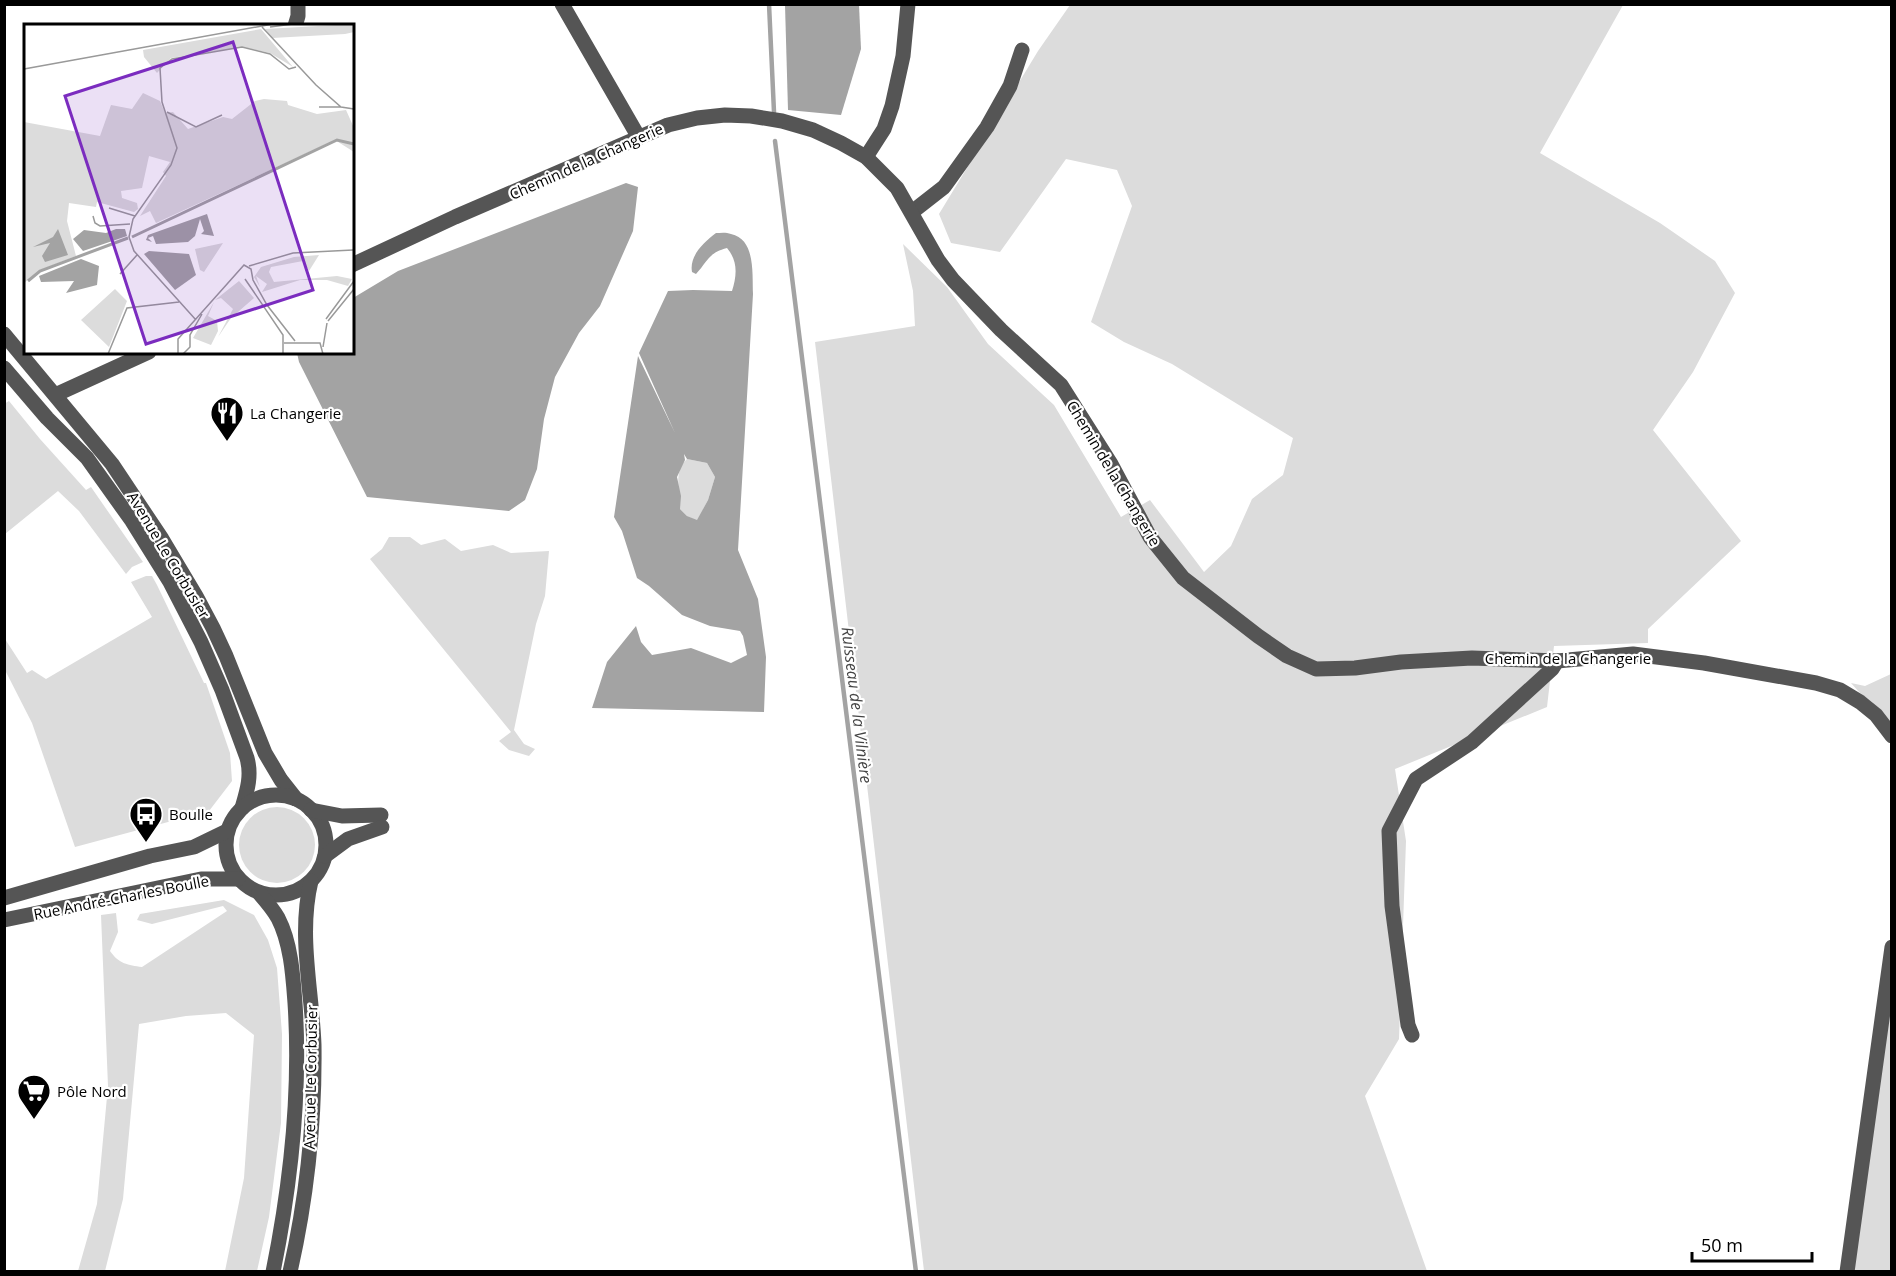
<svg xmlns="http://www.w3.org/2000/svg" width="1896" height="1276" font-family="'Open Sans',sans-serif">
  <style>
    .green { fill: #dcdcdc }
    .water { fill: #a3a3a3; fill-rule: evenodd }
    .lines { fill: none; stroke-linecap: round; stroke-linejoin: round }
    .stream { stroke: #a3a3a3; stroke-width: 4.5 }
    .minor { stroke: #555; stroke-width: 15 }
    .labels { text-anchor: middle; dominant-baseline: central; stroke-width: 4.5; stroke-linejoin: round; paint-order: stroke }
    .street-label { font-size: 15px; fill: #000; stroke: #fff }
    .poi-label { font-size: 15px; fill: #000; stroke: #fff; text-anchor: start }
    .water-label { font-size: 16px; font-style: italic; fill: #444; stroke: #fff }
    .inset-river { fill: none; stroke: #a3a3a3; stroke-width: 3 }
    .inset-road { fill: none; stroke: #999; stroke-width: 1.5 }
    .view { fill: #7b2cbf; fill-opacity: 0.15; stroke: #7b2cbf; stroke-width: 3 }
    .inset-edge { fill: none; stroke: #000; stroke-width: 3 }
  </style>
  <rect width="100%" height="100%" fill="#fff"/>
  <g class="green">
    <path d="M1070 5H1623L1540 153 1660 223 1715 261 1735 293 1693 372 1653 430 1741 541 1648 629V643L1554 646 1547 707 1395 769 1406 841 1399 1039 1365 1096 1427 1271H924L815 342 915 326 913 291 903 244 947 287 988 344 1054 405 1121 517 1150 500 1204 572 1231 546 1252 499 1283 475 1293 438 1172 364 1124 342 1091 322 1132 206 1117 170 1066 159 1000 252 951 243 939 214 1038 51Z"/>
    <path d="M9 401 40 439 86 490 91 487 143 562 132 567 126 574 79 511 58 491 5 534 4 404Z"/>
    <path d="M687 459 707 463 715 477 708 500 697 521 687 516 680 509C681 492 672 473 687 459Z"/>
    <path d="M389 537H410L421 545 445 539 461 551 493 545 511 553 549 551 545 596 536 624 514 730 524 744 535 749 529 756 509 750 499 741 511 732 370 559 382 549Z"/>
    <path d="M146 576H152L157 585 204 683H206L230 753 232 781 209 811 75 847 32 723 5 670V639L27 673 32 670 46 679 152 617 131 582Z"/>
    <path d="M1891 674V726L1872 702 1859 692 1851 683 1865 686Z"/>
    <circle cx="277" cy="845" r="38"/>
    <path d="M224 900 254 915 268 940 277 968 282 1034 281 1123 269 1217 257 1271H225L244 1178 254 1035 226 1013 186 1016 139 1024 123 1199 105 1271H78L97 1204 108 1086 101 915 116 913 118 932 110 951C119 964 128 965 142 967L227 911 223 906 152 924 137 920 140 914Z"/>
    <path d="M1891 1000V1271L1852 1272Z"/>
  </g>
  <g class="water">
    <path d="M785 5H859L861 49 841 115 788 110Z"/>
    <path d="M626 183 638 187 633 231 600 306 579 333 555 377 544 419 537 469 525 500 509 511 367 497 299 362 297 353 352 352 353 298 398 271Z"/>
    <path d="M716 233C720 233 726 232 731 234 756 239 752 275 753 294L738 550 758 599 766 657 764 712 592 708 607 662 636 626 641 642 652 655 691 648 731 663 747 655 743 636 740 631 710 626 682 615 649 586 637 578 622 531 614 517 638 356 675 433 639 353 668 291 693 290 732 291C737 275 738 261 727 248 708 253 708 261 696 274L692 272C689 256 704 242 716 233ZM684 454 687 459 707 463 715 477 708 500 697 520 687 516 680 509 681 496 677 477 685 460Z"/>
  </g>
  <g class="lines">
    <g class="stream">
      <path d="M769 4 774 112"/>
      <path d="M775 141 916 1272"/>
    </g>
    <g class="minor">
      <path d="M562 4 638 136"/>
      <path d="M295 26 298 16V4"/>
      <path d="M866 157 884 129 892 106 903 56 908 4"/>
      <path d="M912 212 944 187 987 127 1010 86 1022 50"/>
      <path d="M352 265 455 217 668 125 697 118 725 115 751 116 782 121 813 130 841 143 866 157 897 188 938 260 953 280 1001 330 1061 385 1111 464 1150 537 1183 578 1258 636 1287 656 1316 669 1355 668 1401 662 1472 658 1557 661 1633 654 1704 663 1816 683 1840 690 1860 702 1876 715 1892 736"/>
      <path d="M4 334 112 464 162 539 196 596 213 628 226 656 265 753 281 780 296 799"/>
      <path d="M4 368 47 418 87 458 132 521 170 582 201 642 222 690 247 758C252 776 247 791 242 808"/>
      <path d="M55 395 149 352"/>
      <circle cx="276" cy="845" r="50"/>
      <path d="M311 810 342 816 381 815"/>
      <path d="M325 856 348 839 382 827"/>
      <path d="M259 893C266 901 273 909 278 918 291 943 293 976 295 1003 301 1094 291 1183 273 1272"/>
      <path d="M4 898 150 856 194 847 227 831"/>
      <path d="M4 920 201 879H238"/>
      <path d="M1412 1035 1408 1025 1392 906 1389 831 1416 779 1472 742 1552 669 1557 661"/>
      <path d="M290 1272C307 1197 315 1121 314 1045 312 990 298 935 311 881"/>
      <path d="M1847 1272 1892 947"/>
    </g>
  </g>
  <defs>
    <symbol id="restaurant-pin" viewBox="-11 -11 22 30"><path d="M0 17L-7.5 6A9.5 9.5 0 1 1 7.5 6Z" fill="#000" stroke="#fff"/><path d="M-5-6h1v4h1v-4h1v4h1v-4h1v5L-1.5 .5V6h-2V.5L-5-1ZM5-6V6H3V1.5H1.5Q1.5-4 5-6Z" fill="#fff"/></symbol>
    <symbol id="bus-pin" viewBox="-11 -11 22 30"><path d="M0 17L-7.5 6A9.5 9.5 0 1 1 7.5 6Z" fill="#000" stroke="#fff"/><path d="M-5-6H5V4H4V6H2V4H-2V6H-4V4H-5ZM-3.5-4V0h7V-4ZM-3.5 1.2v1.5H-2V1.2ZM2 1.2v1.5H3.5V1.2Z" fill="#fff"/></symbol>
    <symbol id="supermarket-pin" viewBox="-11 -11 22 30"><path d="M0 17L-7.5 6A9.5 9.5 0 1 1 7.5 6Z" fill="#000" stroke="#fff"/><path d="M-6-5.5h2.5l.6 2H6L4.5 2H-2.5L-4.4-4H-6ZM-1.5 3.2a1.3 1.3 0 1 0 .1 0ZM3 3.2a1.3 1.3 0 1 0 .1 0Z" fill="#fff"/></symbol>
  </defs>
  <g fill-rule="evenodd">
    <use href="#restaurant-pin" x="208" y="394" width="38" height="52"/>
    <use href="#bus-pin" x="127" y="795" width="38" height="52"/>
    <use href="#supermarket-pin" x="15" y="1072" width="38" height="52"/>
  </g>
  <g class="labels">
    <g class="street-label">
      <text transform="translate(586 161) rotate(-24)">Chemin de la Changerie</text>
      <text transform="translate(1114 473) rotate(59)">Chemin de la Changerie</text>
      <text transform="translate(169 555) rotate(59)">Avenue Le Corbusier</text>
      <text x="1568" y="658">Chemin de la Changerie</text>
      <text transform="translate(121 897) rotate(-11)">Rue André-Charles Boulle</text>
      <text transform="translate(310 1077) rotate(-89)">Avenue Le Corbusier</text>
    </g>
    <g class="poi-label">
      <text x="250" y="413">La Changerie</text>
      <text x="169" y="814">Boulle</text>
      <text x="57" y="1091">Pôle Nord</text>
    </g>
    <g class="water-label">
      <text transform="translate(857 705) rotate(83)">Ruisseau de la Vilnière</text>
    </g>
  </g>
  <g transform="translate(24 24)">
    <rect width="330" height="330" fill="#fff"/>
    <path d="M330 0V8L321 10 248 14 241 5ZM237 5 269 43 246 29 219 23 147 34 133 49 120 33 119 26ZM119 69 136 77 141 89 149 88 164 105 199 93 208 95 231 77 240 75 263 77 264 81 293 90 322 86 330 104V128L311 116 132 199 126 187 116 192 142 152 139 148 146 138 125 132 118 164 97 167 98 174 113 179 114 185 110 188 73 178 72 183 45 179 43 197 52 232 16 246 0 259V98L76 112 87 81 108 85ZM199 219 180 248 176 246 171 225ZM295 231 285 247 279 237 247 243 245 248 250 258 313 252 328 255 324 262 303 256H276L238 268 243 260 232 252 236 263 230 253 237 243 270 233ZM215 257 230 274 207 294 194 313 209 285 197 274 191 276ZM91 265 103 277 85 323 57 296ZM190 278 184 292 193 297 194 307 187 321 169 314Z" fill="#dcdcdc"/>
    <path d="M183 190 190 212 177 210 180 207 176 195 171 212 164 218 132 220 129 212 124 214 128 218 122 216 124 211ZM34 205 44 231 21 238 18 232 26 219 9 223 29 213ZM92 205H101L103 212 59 227 49 215 60 206 82 209ZM125 227 165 230 172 251 151 266 120 230ZM57 235 75 242 73 261 42 269 50 257 17 258 15 252Z" fill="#a3a3a3"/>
    <path class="inset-river" d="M108 213 313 116 330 120M4 257 16 247 104 214"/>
    <path class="inset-road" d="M131 0H153M238 3 292 61 317 83 330 85M246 3 269 0M0 45 249 0M295 83H317M143 88 172 103 198 91M85 184 111 192M69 192 71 199 76 202 106 200M225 242 269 229 329 226M96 250 113 231M221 255 259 311V330M302 295 330 257M172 296 110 227 105 213 109 195 147 141 153 124 138 78 136 44 148 35 218 23 246 30 265 45 272 43M304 297 330 265M260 319H296L299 330M299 323 303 299M84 330 103 284 155 278M154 330V315L220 241 227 245 229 256 243 281 271 317M159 330 166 323V311L178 290"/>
    <path class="view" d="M209 18 289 266 122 320 41 72Z"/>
    <rect width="330" height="330" class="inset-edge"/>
  </g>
  <rect width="1896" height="1276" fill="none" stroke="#000000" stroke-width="12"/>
  <path d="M1692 1252v9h120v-9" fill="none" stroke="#000000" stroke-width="3"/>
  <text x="1701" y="1252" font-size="18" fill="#000000" stroke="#ffffff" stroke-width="4.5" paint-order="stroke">50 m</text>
</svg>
